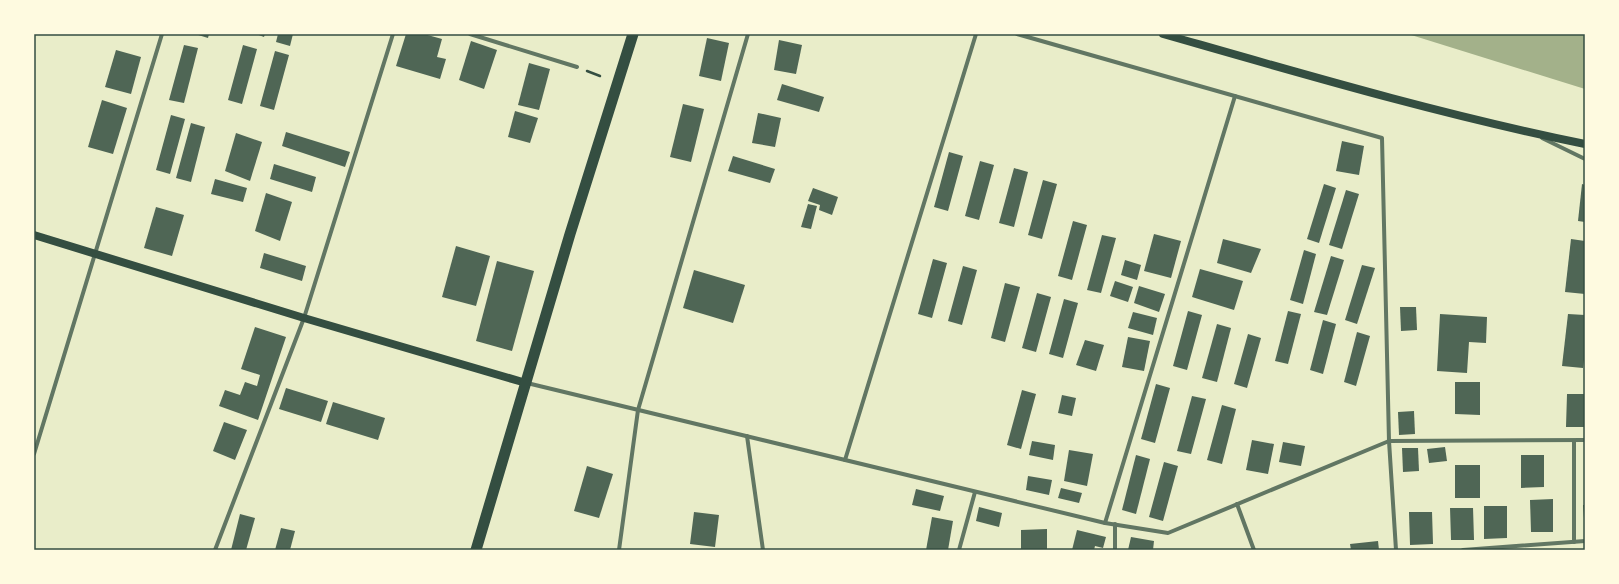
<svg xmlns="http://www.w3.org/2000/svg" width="1619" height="584" font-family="'Noto Serif',serif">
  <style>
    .water { fill: #a3b18a }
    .building { fill: #4f6655 }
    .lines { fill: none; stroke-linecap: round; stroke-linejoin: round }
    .path { stroke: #344e41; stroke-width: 2.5 }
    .minor { stroke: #617663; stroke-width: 4 }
    .secondary { stroke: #344e41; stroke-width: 8 }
    .trunk { stroke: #344e41; stroke-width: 11 }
    .neatline { fill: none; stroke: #344e41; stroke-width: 1.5 }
  </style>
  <rect width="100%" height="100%" fill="#e9edc9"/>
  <path class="water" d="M1408 34H1585V89Z"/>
  <g class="building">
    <path d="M195 34H209L208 38Z"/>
    <path d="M256 34H265L264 37Z"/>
    <path d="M278 34H293L290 46 276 42Z"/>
    <path d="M406 34H424L442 39 437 57 446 59 440 79 396 66Z"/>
    <path d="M707 38 729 43 721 81 699 76Z"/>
    <path d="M779 40 802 45 796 74 774 70Z"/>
    <path d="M471 41 497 50 484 89 459 80Z"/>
    <path d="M184 45 198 48 184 103 169 100Z"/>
    <path d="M243 45 257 49 242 104 228 100Z"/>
    <path d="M116 50 141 57 131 94 105 87Z"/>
    <path d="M275 51 289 55 274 110 260 106Z"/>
    <path d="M529 63 550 69 539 110 518 105Z"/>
    <path d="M782 84 824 97 819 112 777 100Z"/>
    <path d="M102 100 127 108 113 154 88 147Z"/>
    <path d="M683 104 704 109 691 162 670 157Z"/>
    <path d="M515 111 538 118 530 143 508 137Z"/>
    <path d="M758 113 781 118 775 147 752 143Z"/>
    <path d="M171 115 185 119 170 174 156 170Z"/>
    <path d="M191 123 205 127 191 182 176 178Z"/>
    <path d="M286 132 350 152 345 167 282 146Z"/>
    <path d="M236 133 262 142 250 181 225 171Z"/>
    <path d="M1342 141 1364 146 1359 175 1336 171Z"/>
    <path d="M949 152 963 156 948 211 934 207Z"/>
    <path d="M733 156 775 169 770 183 728 171Z"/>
    <path d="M980 161 994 165 979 220 965 216Z"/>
    <path d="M274 164 316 177 312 192 270 179Z"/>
    <path d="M1014 168 1028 172 1014 227 999 223Z"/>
    <path d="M215 179 247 188 243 202 211 194Z"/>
    <path d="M1043 180 1057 184 1042 239 1028 235Z"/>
    <path d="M1324 184 1336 188 1319 243 1307 239Z"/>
    <path d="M1582 184 1585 185V222L1578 221Z"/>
    <path d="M813 188 838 197 832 215 819 210 820 205 808 201Z"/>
    <path d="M1346 190 1359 194 1342 249 1329 245Z"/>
    <path d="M266 193 292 202 280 241 255 231Z"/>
    <path d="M808 204 817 206 811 229 801 227Z"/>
    <path d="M156 207 184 215 172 256 144 248Z"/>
    <path d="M1073 221 1087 225 1072 280 1058 276Z"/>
    <path d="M1154 234 1181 241 1171 278 1144 271Z"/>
    <path d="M1102 235 1116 238 1101 293 1087 290Z"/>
    <path d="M1223 239 1261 249 1251 273 1217 263Z"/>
    <path d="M1571 239 1585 241V294L1565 292Z"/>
    <path d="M456 246 490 256 476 306 442 297Z"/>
    <path d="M1304 250 1316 254 1303 304 1290 300Z"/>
    <path d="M264 253 306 266 302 281 260 268Z"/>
    <path d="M1331 256 1344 260 1327 315 1314 312Z"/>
    <path d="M933 259 947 263 932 318 918 314Z"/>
    <path d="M1125 260 1141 265 1137 280 1121 275Z"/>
    <path d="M497 261 534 271 512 351 476 341Z"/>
    <path d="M1362 265 1375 268 1357 324 1345 320Z"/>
    <path d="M963 266 977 270 962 325 948 321Z"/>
    <path d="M1200 269 1243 281 1234 310 1192 297Z"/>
    <path d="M694 270 745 285 733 323 683 308Z"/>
    <path d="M1115 281 1133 287 1128 302 1110 296Z"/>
    <path d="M1005 283 1020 287 1005 342 991 338Z"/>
    <path d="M1139 286 1165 294 1159 312 1134 303Z"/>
    <path d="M1037 293 1051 297 1036 352 1022 348Z"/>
    <path d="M1064 299 1078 303 1063 358 1049 354Z"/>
    <path d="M1400 307H1416L1417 330 1401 331Z"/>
    <path d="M1188 311 1202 315 1187 370 1173 366Z"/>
    <path d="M1288 311 1301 314 1288 364 1275 361Z"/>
    <path d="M1133 312 1157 318 1153 335 1128 328Z"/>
    <path d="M1440 314 1487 317 1486 343 1469 342 1467 373 1437 371Z"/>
    <path d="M1568 314 1585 315V352L1583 368 1562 366Z"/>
    <path d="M1323 320 1336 324 1323 374 1310 370Z"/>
    <path d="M1217 324 1231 328 1217 382 1202 378Z"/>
    <path d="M255 327 286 337 258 420 219 406 225 390 240 395 245 382 257 386 260 375 241 369Z"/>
    <path d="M1357 332 1370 336 1356 386 1344 382Z"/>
    <path d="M1248 334 1261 338 1247 388 1234 384Z"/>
    <path d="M1128 337 1150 341 1144 371 1122 367Z"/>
    <path d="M1085 340 1104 345 1096 371 1076 365Z"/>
    <path d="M1455 382H1480V415L1455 414Z"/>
    <path d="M1156 384 1170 388 1155 443 1141 439Z"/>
    <path d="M286 388 328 401 321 422 279 409Z"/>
    <path d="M1022 390 1036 394 1021 449 1007 445Z"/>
    <path d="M1567 394H1585V427H1566Z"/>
    <path d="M1062 395 1076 398 1072 416 1058 413Z"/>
    <path d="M1192 396 1206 399 1191 454 1177 451Z"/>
    <path d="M333 402 385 418 378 440 326 424Z"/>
    <path d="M1222 405 1236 409 1222 464 1207 460Z"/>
    <path d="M1414 411 1415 434 1399 435 1398 412Z"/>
    <path d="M224 422 247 430 235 460 213 451Z"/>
    <path d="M1252 440 1274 444 1268 474 1246 470Z"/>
    <path d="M1032 441 1055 445 1053 460 1029 455Z"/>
    <path d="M1283 442 1305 446 1301 466 1279 462Z"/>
    <path d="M1445 447 1447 461 1429 463 1427 449Z"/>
    <path d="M1402 448H1418L1419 471 1403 472Z"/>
    <path d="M1069 450 1093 454 1087 486 1064 481Z"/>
    <path d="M1136 455 1150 459 1136 514 1122 510Z"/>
    <path d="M1521 455H1544V487L1521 488Z"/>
    <path d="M1164 462 1178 466 1163 521 1149 517Z"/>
    <rect x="1455" y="465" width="25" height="33"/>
    <path d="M587 466 613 474 599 518 574 511Z"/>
    <path d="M1028 476 1052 480 1049 495 1026 490Z"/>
    <path d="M1061 488 1082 493 1079 503 1058 498Z"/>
    <path d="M916 489 944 496 940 511 912 505Z"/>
    <path d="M1553 499V532H1531L1530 500Z"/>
    <path d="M1583 505H1585V518H1584Z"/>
    <path d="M1484 506H1507V538L1484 539Z"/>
    <path d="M979 507 1002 513 999 527 976 521Z"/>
    <path d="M1450 508H1473L1474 540H1451Z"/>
    <path d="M694 512 719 515 715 547 690 544Z"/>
    <path d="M1409 512H1432L1433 544 1410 545Z"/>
    <path d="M240 514 255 518 246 550H231Z"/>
    <path d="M932 517 953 521 948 550H926Z"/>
    <path d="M281 528 295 531 290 550H275Z"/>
    <path d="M1047 529V550H1021V530Z"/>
    <path d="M1077 530 1106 537 1103 548 1095 546 1094 550H1072Z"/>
    <path d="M1131 537 1154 541 1153 550H1128Z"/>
    <path d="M1378 541 1379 550H1351L1350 544Z"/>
  </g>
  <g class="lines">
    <path class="path" d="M587 71 600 76"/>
    <g class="minor">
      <path d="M470 34 577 67"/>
      <path d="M1017 34 1382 138 1389 441 1396 550"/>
      <path d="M1542 138 1585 159"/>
      <path d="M527 383 1105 523 1168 533 1389 441 1585 440"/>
      <path d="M747 436 763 550"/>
      <path d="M34 454 162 34"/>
      <path d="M845 460 976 34"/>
      <path d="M1237 504 1254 550"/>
      <path d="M1105 523 1235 96"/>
      <path d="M1115 524V550"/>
      <path d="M1574 542V441"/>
      <path d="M215 550 304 318 393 34"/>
      <path d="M619 550 638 410 748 34"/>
      <path d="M959 550 975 492"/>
      <path d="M1463 550 1585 541"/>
    </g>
    <g class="secondary">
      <path d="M1163 34C1303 74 1442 115 1585 144"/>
      <path d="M34 235 304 318 526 383"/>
    </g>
    <path class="trunk" d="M476 550 570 234 633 34"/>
  </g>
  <rect width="1619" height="584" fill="none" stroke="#fefae0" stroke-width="70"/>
  <rect x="35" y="35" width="1549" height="514" class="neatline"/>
</svg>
